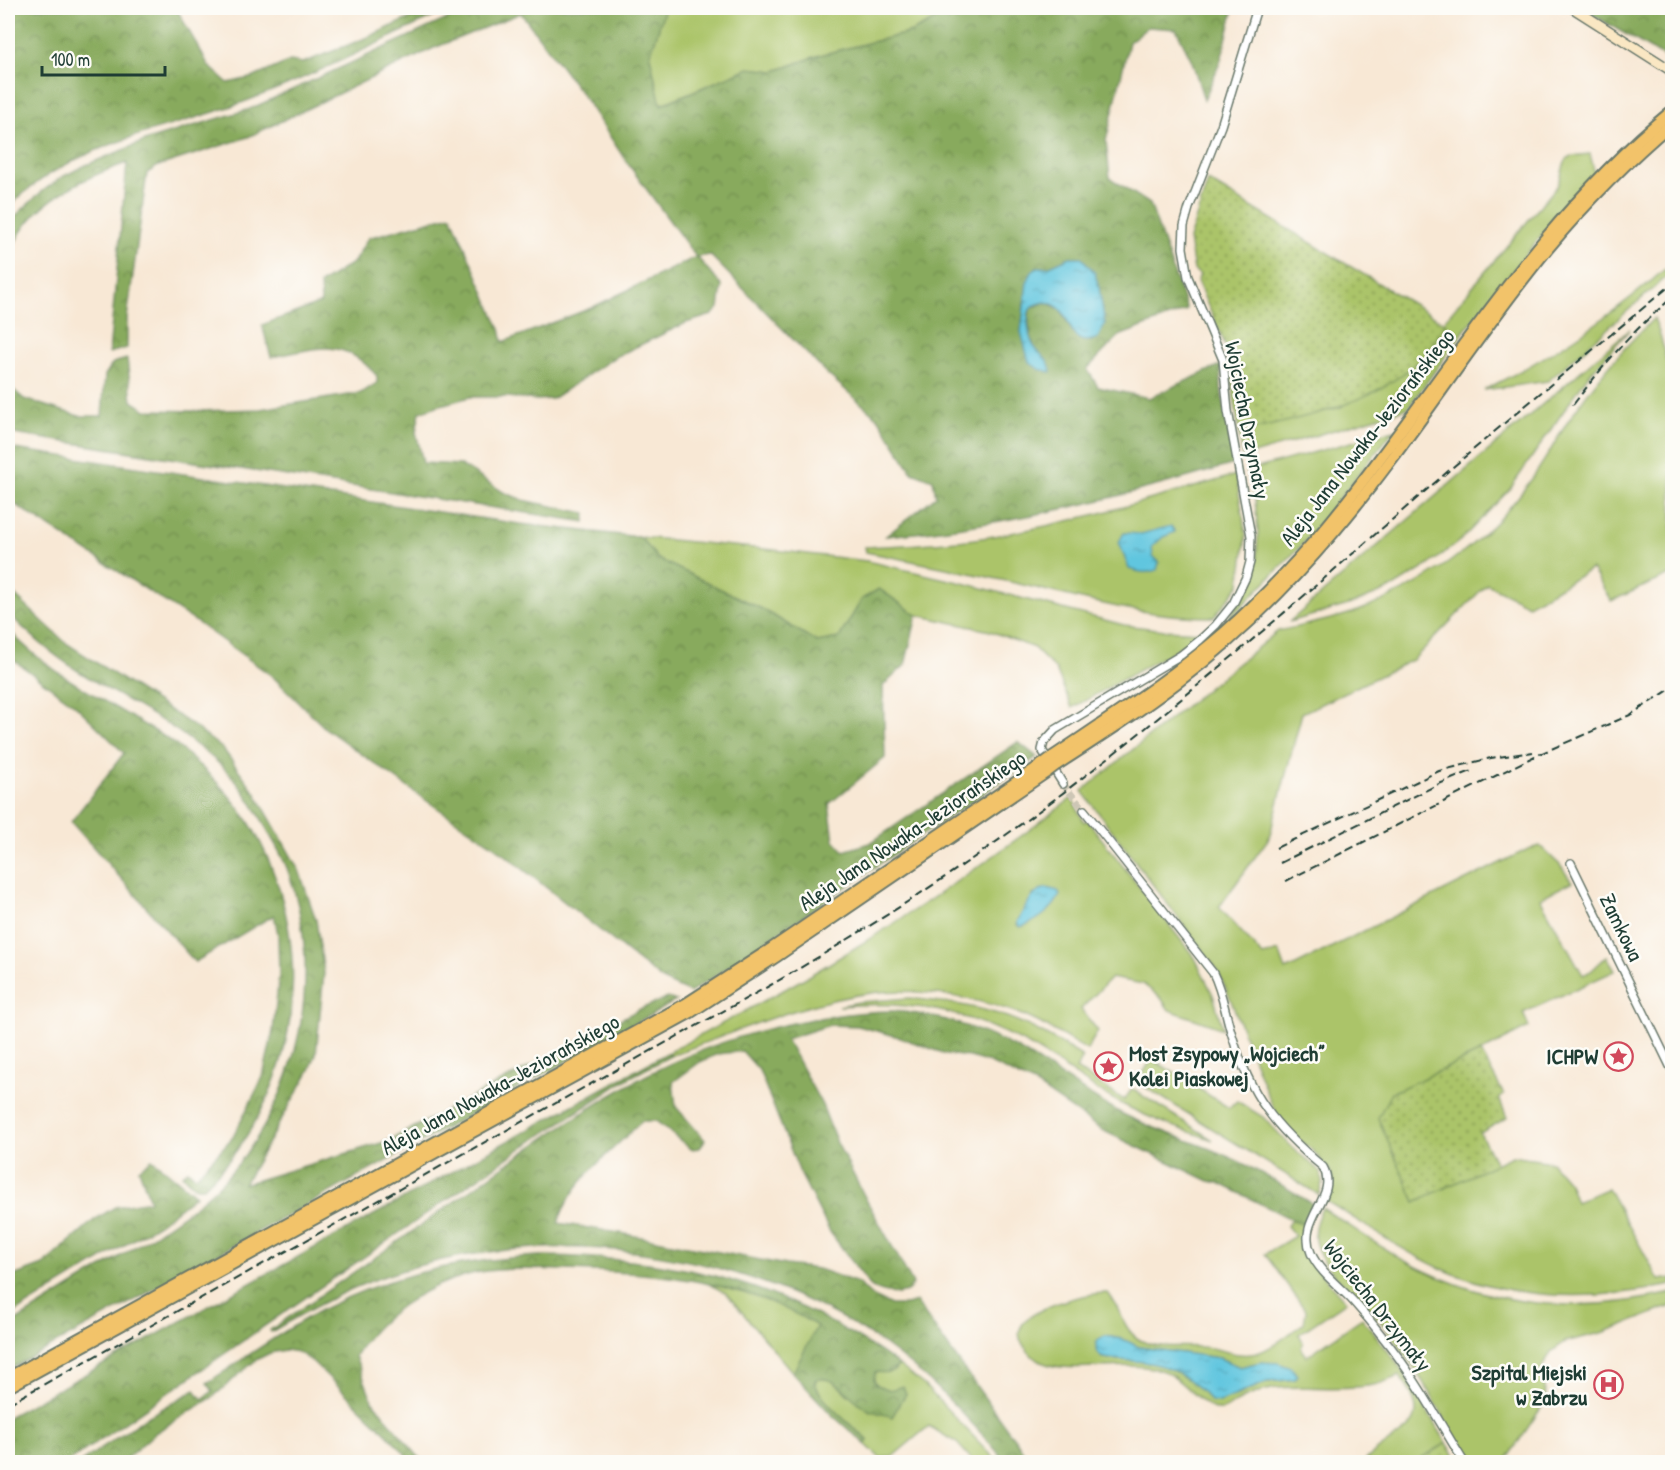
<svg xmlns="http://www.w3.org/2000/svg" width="1680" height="1470" font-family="'Patrick Hand',sans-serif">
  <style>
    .green { fill: #abc469; stroke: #65804e; stroke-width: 1.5; fill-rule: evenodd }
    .forest { fill: url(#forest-crowns); stroke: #547448; stroke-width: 1.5; fill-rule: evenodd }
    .garden { fill: url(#garden-dots); stroke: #65804e; stroke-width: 1.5 }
    .water { fill: url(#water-ripples); stroke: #40828a; stroke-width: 1.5 }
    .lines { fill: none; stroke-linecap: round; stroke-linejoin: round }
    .street-tunnel { stroke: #cdc6b5; stroke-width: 7; stroke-dasharray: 7 3.5; stroke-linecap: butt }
    .street-casing { stroke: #6b796c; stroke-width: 10 }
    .secondary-casing { stroke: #6b796c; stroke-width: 12 }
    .primary-casing { stroke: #6b796c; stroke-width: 14 }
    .street { stroke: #fff; stroke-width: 7 }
    .secondary { stroke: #fae7c3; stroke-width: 9 }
    .primary { stroke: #f2c36a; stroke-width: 10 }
    .rail { stroke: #1f3d34; stroke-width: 2; stroke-dasharray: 9 4.5; stroke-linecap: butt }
    .primary-bridge-casing { stroke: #6b796c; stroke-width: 14; stroke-linecap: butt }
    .primary-bridge { stroke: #f2c36a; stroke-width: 10 }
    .labels { text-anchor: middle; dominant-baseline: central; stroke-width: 5; stroke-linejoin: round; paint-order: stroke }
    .street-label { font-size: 22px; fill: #1f3d34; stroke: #fdfcf7 }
    .poi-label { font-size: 22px; font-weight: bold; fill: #1f3d34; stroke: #fdfcf7; text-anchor: end }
  </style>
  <defs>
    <pattern id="forest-crowns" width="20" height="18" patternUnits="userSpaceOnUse" patternTransform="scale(1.5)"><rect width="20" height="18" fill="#88aa5d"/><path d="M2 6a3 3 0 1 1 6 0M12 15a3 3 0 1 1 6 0" fill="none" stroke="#6f8c4e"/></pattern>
    <pattern id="garden-dots" width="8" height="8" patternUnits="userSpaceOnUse" patternTransform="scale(1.5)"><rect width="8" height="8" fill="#abc469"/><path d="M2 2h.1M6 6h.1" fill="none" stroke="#8ba057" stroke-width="1.8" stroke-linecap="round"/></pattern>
    <pattern id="water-ripples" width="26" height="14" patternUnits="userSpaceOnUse" patternTransform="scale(1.5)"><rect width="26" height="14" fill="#61c6df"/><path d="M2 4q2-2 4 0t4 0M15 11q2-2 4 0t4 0" fill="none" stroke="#4fa2b6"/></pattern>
  </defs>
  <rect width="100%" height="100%" fill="#fdfcf7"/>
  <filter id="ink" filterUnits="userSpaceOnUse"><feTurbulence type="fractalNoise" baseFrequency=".0167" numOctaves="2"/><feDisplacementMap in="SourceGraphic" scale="12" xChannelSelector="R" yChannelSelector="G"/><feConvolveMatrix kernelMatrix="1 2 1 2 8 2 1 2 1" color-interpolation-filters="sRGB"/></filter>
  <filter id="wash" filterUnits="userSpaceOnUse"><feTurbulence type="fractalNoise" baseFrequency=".008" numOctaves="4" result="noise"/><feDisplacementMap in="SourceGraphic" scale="24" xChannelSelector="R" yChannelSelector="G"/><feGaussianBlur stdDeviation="1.35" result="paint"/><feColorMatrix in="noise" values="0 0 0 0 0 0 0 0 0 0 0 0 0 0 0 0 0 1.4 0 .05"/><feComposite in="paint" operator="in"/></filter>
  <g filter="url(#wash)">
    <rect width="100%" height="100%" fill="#f8e8d5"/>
    <g class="green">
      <path d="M665 8H958L912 32 820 55 775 71 749 68 660 105 650 56Z"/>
      <path d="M1590 154 1595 174 1568 202 1461 335 1408 408 1243 457 1239 433 1341 407 1446 324 1443 322 1558 185C1568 159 1558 156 1590 154Z"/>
      <path d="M1672 263V270L1665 278 1548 381 1484 390C1553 356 1615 314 1672 263Z"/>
      <path d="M1654 318 1661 338 1672 386V574L1611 601 1592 569 1528 605 1487 584 1413 660 1302 713 1269 838 1219 907 1263 956 1279 951 1286 970 1528 849 1540 846 1560 865 1572 882 1540 898 1583 975 1591 971 1607 956 1615 971 1523 1013 1529 1027 1481 1052 1392 1093 1415 1202 1512 1156 1551 1162 1569 1183 1576 1202 1608 1188 1659 1280 1672 1278V1285C1595 1301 1513 1301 1440 1268 1400 1250 1363 1223 1326 1201L1333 1181 1330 1171 1313 1151 1294 1136 1278 1117 1268 1096 1230 998 1216 968 1082 791 1278 631C1305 625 1332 620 1358 611 1422 587 1484 544 1525 488 1541 468 1553 445 1567 423 1592 384 1621 350 1654 318Z"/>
      <path d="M1630 329 1587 377 1510 489 1462 539 1429 565 1390 589 1352 604 1289 622Z"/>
      <path d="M1394 430 1302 545 1227 621 1256 573 1258 532 1255 499 1247 471Z"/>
      <path d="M1236 475 1246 535 1240 584 1214 617C1147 618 1084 599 1019 584 968 572 917 562 866 552L865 547C902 545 938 544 975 539 1063 526 1150 500 1236 475Z"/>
      <path d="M640 537 774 550 867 561 967 584 1124 625 1165 630 1199 632 1188 643 1072 708 1056 670 1034 648 990 631 917 615 879 589 862 599 839 638 817 642 764 610 658 559Z"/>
      <path d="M1072 798 1084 822 1087 820 1195 958 1213 995 1223 1029 1169 1010 1161 998 1143 984 1111 978 1081 1009 1098 1031 1087 1050C1068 1039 1048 1026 1027 1017 989 1000 921 988 879 992 811 999 734 1032 670 1056L669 1052C723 1023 779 994 832 962 915 912 995 857 1072 798ZM1033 894 1051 908 1032 922 1021 927 1017 925Z"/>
      <path d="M909 998C947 1002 986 1007 1022 1023 1043 1032 1063 1045 1083 1057L1076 1069 1124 1100 1132 1089 1213 1140C1183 1130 1153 1120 1124 1105 1090 1088 1061 1063 1027 1044 964 1010 910 1000 839 1006L859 1002Z"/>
      <path d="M1152 1059 1229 1108 1237 1101 1263 1117 1293 1148 1321 1172 1322 1183 1319 1195 1137 1082Z"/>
      <path d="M1322 1208C1351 1226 1378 1246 1407 1262 1494 1308 1577 1315 1672 1293V1306L1605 1332 1565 1342 1551 1352 1540 1372 1547 1399 1505 1462H1470C1443 1417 1418 1369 1385 1327 1367 1302 1327 1276 1317 1248 1311 1233 1316 1221 1322 1208Z"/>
      <path d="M1291 1219 1301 1224 1304 1222V1243L1309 1260 1346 1302 1299 1334 1303 1342 1301 1348 1307 1356 1362 1318 1395 1360 1447 1443 1415 1462H1364C1393 1431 1442 1429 1399 1376 1391 1379 1382 1384 1373 1385 1342 1391 1308 1385 1277 1388 1263 1390 1251 1394 1238 1401 1233 1403 1228 1409 1223 1410 1206 1414 1182 1377 1163 1371 1128 1358 1065 1377 1037 1360 1030 1355 1027 1350 1022 1343 1003 1312 1087 1292 1108 1293 1121 1308 1123 1332 1142 1341 1160 1350 1183 1345 1202 1347 1221 1348 1237 1358 1257 1353 1273 1348 1290 1333 1304 1323L1306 1311 1265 1254 1295 1236 1287 1226ZM1105 1336 1122 1339 1138 1347 1219 1358 1240 1367 1261 1362 1295 1379 1267 1382 1238 1395 1211 1401C1193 1380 1172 1365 1144 1362 1129 1360 1116 1361 1101 1357Z"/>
      <path d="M707 1283 746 1293 784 1306 818 1325 793 1373 726 1293Z"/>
      <path d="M899 1365 925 1386 998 1462H974L957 1443 929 1426 892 1457 880 1458 865 1444 868 1440C855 1428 815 1398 815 1380 830 1375 838 1385 848 1395L890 1390 877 1385 874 1380 875 1372 894 1371Z"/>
    </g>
    <g class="forest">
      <path d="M8 8H176L209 66 228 83 254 77 290 61 303 63 368 37 432 8H452C385 39 318 74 249 100 166 132 72 141 8 208V201L14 194 8 184Z"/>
      <path d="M471 8H665L650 56 661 105 749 68 775 71 820 55 912 32 958 8H1234L1221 60 1204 100 1192 61 1176 29 1148 27 1129 42 1106 141 1110 178 1150 204 1187 310 1119 336 1087 369 1098 387 1149 398 1221 365V388L1234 464C1119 498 1006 526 886 536L936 496 933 480 912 472 879 419 826 373 710 255 697 257 722 286 719 308 712 315 686 323 615 357 552 399 537 400 507 397H470L437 406 420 412 416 432 423 463 461 465 503 492 523 500 586 513 585 522 8 433V385L24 399 79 416H102L105 375 113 363 127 359 132 401 146 410 198 411 260 409 361 393 377 383V376C342 335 318 349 271 357L262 325 321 303 320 284 354 262 368 238 451 215 500 329 503 342 591 308 696 257 626 161 586 100 521 13 434 48 248 137 158 166 147 173 127 318V348L109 353 127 163C79 179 20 208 8 263V223L40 193 62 177 86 165 150 139 250 109ZM1070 257H1081C1099 274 1101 301 1105 324L1092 341C1070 338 1070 325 1060 309L1045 302 1030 309C1027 322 1030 336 1035 349L1021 332 1025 296 1032 272 1038 267H1048Z"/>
      <path d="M1581 8H1672V56L1668 59Z"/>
      <path d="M8 448 520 524 640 537 658 559 764 610 817 642 839 638 862 599 879 589 917 615 905 665 883 686 885 758 829 804 834 840 844 851 870 843 1018 742 1037 757 690 993 664 981 494 846 427 801 325 728 272 676 195 621 8 500Z"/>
      <path d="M8 589 66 643 191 724 223 749 255 792 299 870 316 920 324 973 316 1054 310 1070 244 1184 388 1141 640 1009 668 998 676 1001 8 1370V1326C45 1303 82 1280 119 1257 156 1234 194 1211 225 1179 301 1098 326 972 287 868 283 858 277 847 271 837 257 809 239 780 215 760 203 750 191 741 179 732 129 698 71 674 28 632 21 626 11 618 8 609 6 604 7 595 8 589Z"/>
      <path d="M8 629C44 670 95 694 141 723 153 730 165 736 176 745 206 770 235 797 255 832 319 949 301 1095 204 1187H195L182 1175 187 1170 196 1176 233 1137 263 1077 273 1031 279 975 278 934 274 915 195 962 71 822 124 753 75 705 8 656Z"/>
      <path d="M892 1011C937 1014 979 1028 1018 1049 1055 1070 1088 1097 1127 1116 1160 1132 1196 1142 1229 1157 1259 1170 1285 1187 1313 1204L1304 1222 1301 1224 1219 1183 1209 1181 1102 1130 1036 1085 990 1063 970 1057 946 1054 899 1037 858 1026 830 1025 786 1039 822 1105 837 1143 867 1201 913 1284 907 1292 898 1294 886 1293 872 1288 830 1232 800 1173 759 1070 742 1051 718 1054 700 1062 673 1082 676 1107 705 1140 700 1148 691 1149 656 1121H642C612 1151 571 1181 558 1223L620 1233 786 1265 818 1269 858 1283 872 1296 891 1305H906L916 1302 1031 1462H1006C969 1418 929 1376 882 1343 744 1247 543 1221 385 1276 344 1290 308 1310 271 1332L270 1330C330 1289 389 1248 448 1206 512 1161 576 1113 645 1076 719 1037 809 1013 892 1011Z"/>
      <path d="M669 1052 670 1056 627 1079 526 1145 68 1462H8V1417Z"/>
      <path d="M152 1159 196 1195 159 1224 8 1317V1278L43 1265 94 1220 115 1207 150 1201 139 1169Z"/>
      <path d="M540 1256C680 1257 784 1282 899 1365 891 1374 887 1373 875 1372L874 1380 877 1385 890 1390 903 1386 906 1394 892 1417C885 1414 876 1413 869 1410 850 1401 836 1372 815 1380 815 1398 855 1428 868 1441L865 1444 831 1414 793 1373 817 1326C741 1278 650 1272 562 1270 532 1269 495 1267 467 1275 423 1287 378 1316 355 1356L373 1402 423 1462H413L386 1433 313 1362 298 1352 285 1350 270 1353 256 1360 213 1397 155 1433 122 1462H81L144 1419 195 1390 202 1399 213 1391 207 1383C245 1358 283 1330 323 1309 390 1274 465 1259 540 1256Z"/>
    </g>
    <g class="garden">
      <path d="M1208 181 1443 322 1446 324C1437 336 1429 351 1418 361 1372 406 1299 418 1239 433L1228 351 1197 281 1200 275 1194 270 1189 239Z"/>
      <path d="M1481 1052 1504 1095 1499 1098 1507 1118 1480 1133 1496 1164 1415 1202 1378 1118 1391 1093Z"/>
      <path d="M1447 1443 1459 1462H1415Z"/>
    </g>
    <g class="water">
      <path d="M1070 257H1081L1095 273 1099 288 1105 324 1098 338C1072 350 1072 324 1062 311 1058 306 1051 303 1045 302 1041 303 1035 304 1032 307 1024 314 1029 342 1036 349 1043 358 1050 359 1051 372L1039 369 1029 362 1021 332 1027 282 1032 272 1038 267H1048Z"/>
      <path d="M1171 526 1175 532 1163 537 1152 547 1153 556 1159 562 1157 570C1146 574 1140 572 1129 569L1119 542 1124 533 1141 534Z"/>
      <path d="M1047 888 1058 891 1060 894C1055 909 1034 924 1019 927L1017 922C1025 909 1031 891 1047 888Z"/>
      <path d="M1105 1336 1123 1339 1139 1347 1219 1358 1240 1367 1261 1362 1278 1363 1291 1368 1298 1375 1295 1379 1267 1382 1220 1402 1211 1401C1193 1380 1172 1365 1143 1362 1129 1360 1115 1361 1101 1357L1096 1350V1342Z"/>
    </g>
  </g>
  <g filter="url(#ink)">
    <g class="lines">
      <path class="street-tunnel" d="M1063 784 1084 810"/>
      <defs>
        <g id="street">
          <path d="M1063 784 1042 750 1044 742 1055 730 1181 655 1200 640 1216 625 1233 604 1246 577 1250 562 1251 536 1228 411 1223 360 1188 277 1183 248 1184 226 1189 208 1221 126 1257 8"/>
          <path d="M1084 810 1213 973C1223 993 1225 1014 1232 1035 1250 1096 1275 1127 1323 1167 1340 1197 1296 1218 1311 1253 1319 1272 1339 1286 1353 1301 1363 1312 1373 1324 1382 1336 1414 1375 1438 1420 1464 1462"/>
          <path d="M1571 863 1672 1070"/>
        </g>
        <path id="secondary" d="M1573 8 1672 71"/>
        <g id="primary">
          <path d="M1051 758C1110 718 1170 680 1224 633 1261 600 1296 563 1328 525 1442 386 1531 226 1672 111"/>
          <path d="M1056 765C1098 738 1140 711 1179 681 1236 638 1287 587 1333 533 1410 443 1472 340 1548 248 1586 203 1628 160 1672 123"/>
          <path d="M8 1378 686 1004 771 949 1043 764"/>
          <path d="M8 1387 691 1012 777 956 1048 771"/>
        </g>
      </defs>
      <use href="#street" class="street-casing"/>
      <use href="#secondary" class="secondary-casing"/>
      <use href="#primary" class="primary-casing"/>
      <use href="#street" class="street"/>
      <use href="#secondary" class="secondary"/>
      <use href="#primary" class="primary"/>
      <g class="rail">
        <path d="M1573 405C1605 363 1632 331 1672 298"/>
        <path d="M1276 848 1439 771 1491 758 1533 752"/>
        <path d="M1280 863 1439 784 1474 770"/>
        <path d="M1286 881 1535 756 1630 715 1672 688"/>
        <path d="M8 1404 769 986C877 924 982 856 1081 779 1204 684 1321 581 1438 480 1515 413 1594 349 1672 284"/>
      </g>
      <defs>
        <g id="primary-bridge">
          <path d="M1043 764 1051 758"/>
          <path d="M1048 771 1056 765"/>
        </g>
      </defs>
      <use href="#primary-bridge" class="primary-bridge-casing"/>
      <use href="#primary-bridge" class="primary-bridge"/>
    </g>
  </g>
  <defs>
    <symbol id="sight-ring" viewBox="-11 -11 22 22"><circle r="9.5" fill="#fdfcf7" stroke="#d1495b" stroke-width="1.5"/><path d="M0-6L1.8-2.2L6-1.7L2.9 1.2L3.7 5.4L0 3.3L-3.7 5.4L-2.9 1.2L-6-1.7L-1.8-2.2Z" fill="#d1495b"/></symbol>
    <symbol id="hospital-ring" viewBox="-11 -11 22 22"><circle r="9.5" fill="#fdfcf7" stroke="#d1495b" stroke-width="1.5"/><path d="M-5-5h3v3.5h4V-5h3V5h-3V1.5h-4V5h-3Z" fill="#d1495b"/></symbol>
  </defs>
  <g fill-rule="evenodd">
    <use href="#sight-ring" x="1602" y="1040" width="33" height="33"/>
    <use href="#sight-ring" x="1092" y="1050" width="33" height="33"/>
    <use href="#hospital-ring" x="1592" y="1368" width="33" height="33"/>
  </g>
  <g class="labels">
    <g class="street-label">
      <text transform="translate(1248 420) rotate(79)">Wojciecha Drzymały</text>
      <text transform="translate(1367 437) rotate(-52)">Aleja Jana Nowaka-Jeziorańskiego</text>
      <text transform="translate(912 830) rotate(-34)">Aleja Jana Nowaka-Jeziorańskiego</text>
      <text transform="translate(1622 927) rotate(64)">Zamkowa</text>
      <text transform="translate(500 1084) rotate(-29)">Aleja Jana Nowaka-Jeziorańskiego</text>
      <text transform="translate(1378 1305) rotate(52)">Wojciecha Drzymały</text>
    </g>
    <g class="poi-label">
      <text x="1129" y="1053" text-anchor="start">Most Zsypowy „Wojciech”<tspan x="1129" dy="25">Kolei Piaskowej</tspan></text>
      <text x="1598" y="1056">ICHPW</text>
      <text x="1587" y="1372">Szpital Miejski<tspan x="1587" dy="25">w Zabrzu</tspan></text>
    </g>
  </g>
  <rect width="1680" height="1470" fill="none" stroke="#fdfcf7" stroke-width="30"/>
  <path d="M42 66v9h123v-9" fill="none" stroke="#1f3d34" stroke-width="3"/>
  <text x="51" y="66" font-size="18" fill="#1f3d34" stroke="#fdfcf7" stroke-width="4.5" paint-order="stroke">100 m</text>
</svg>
